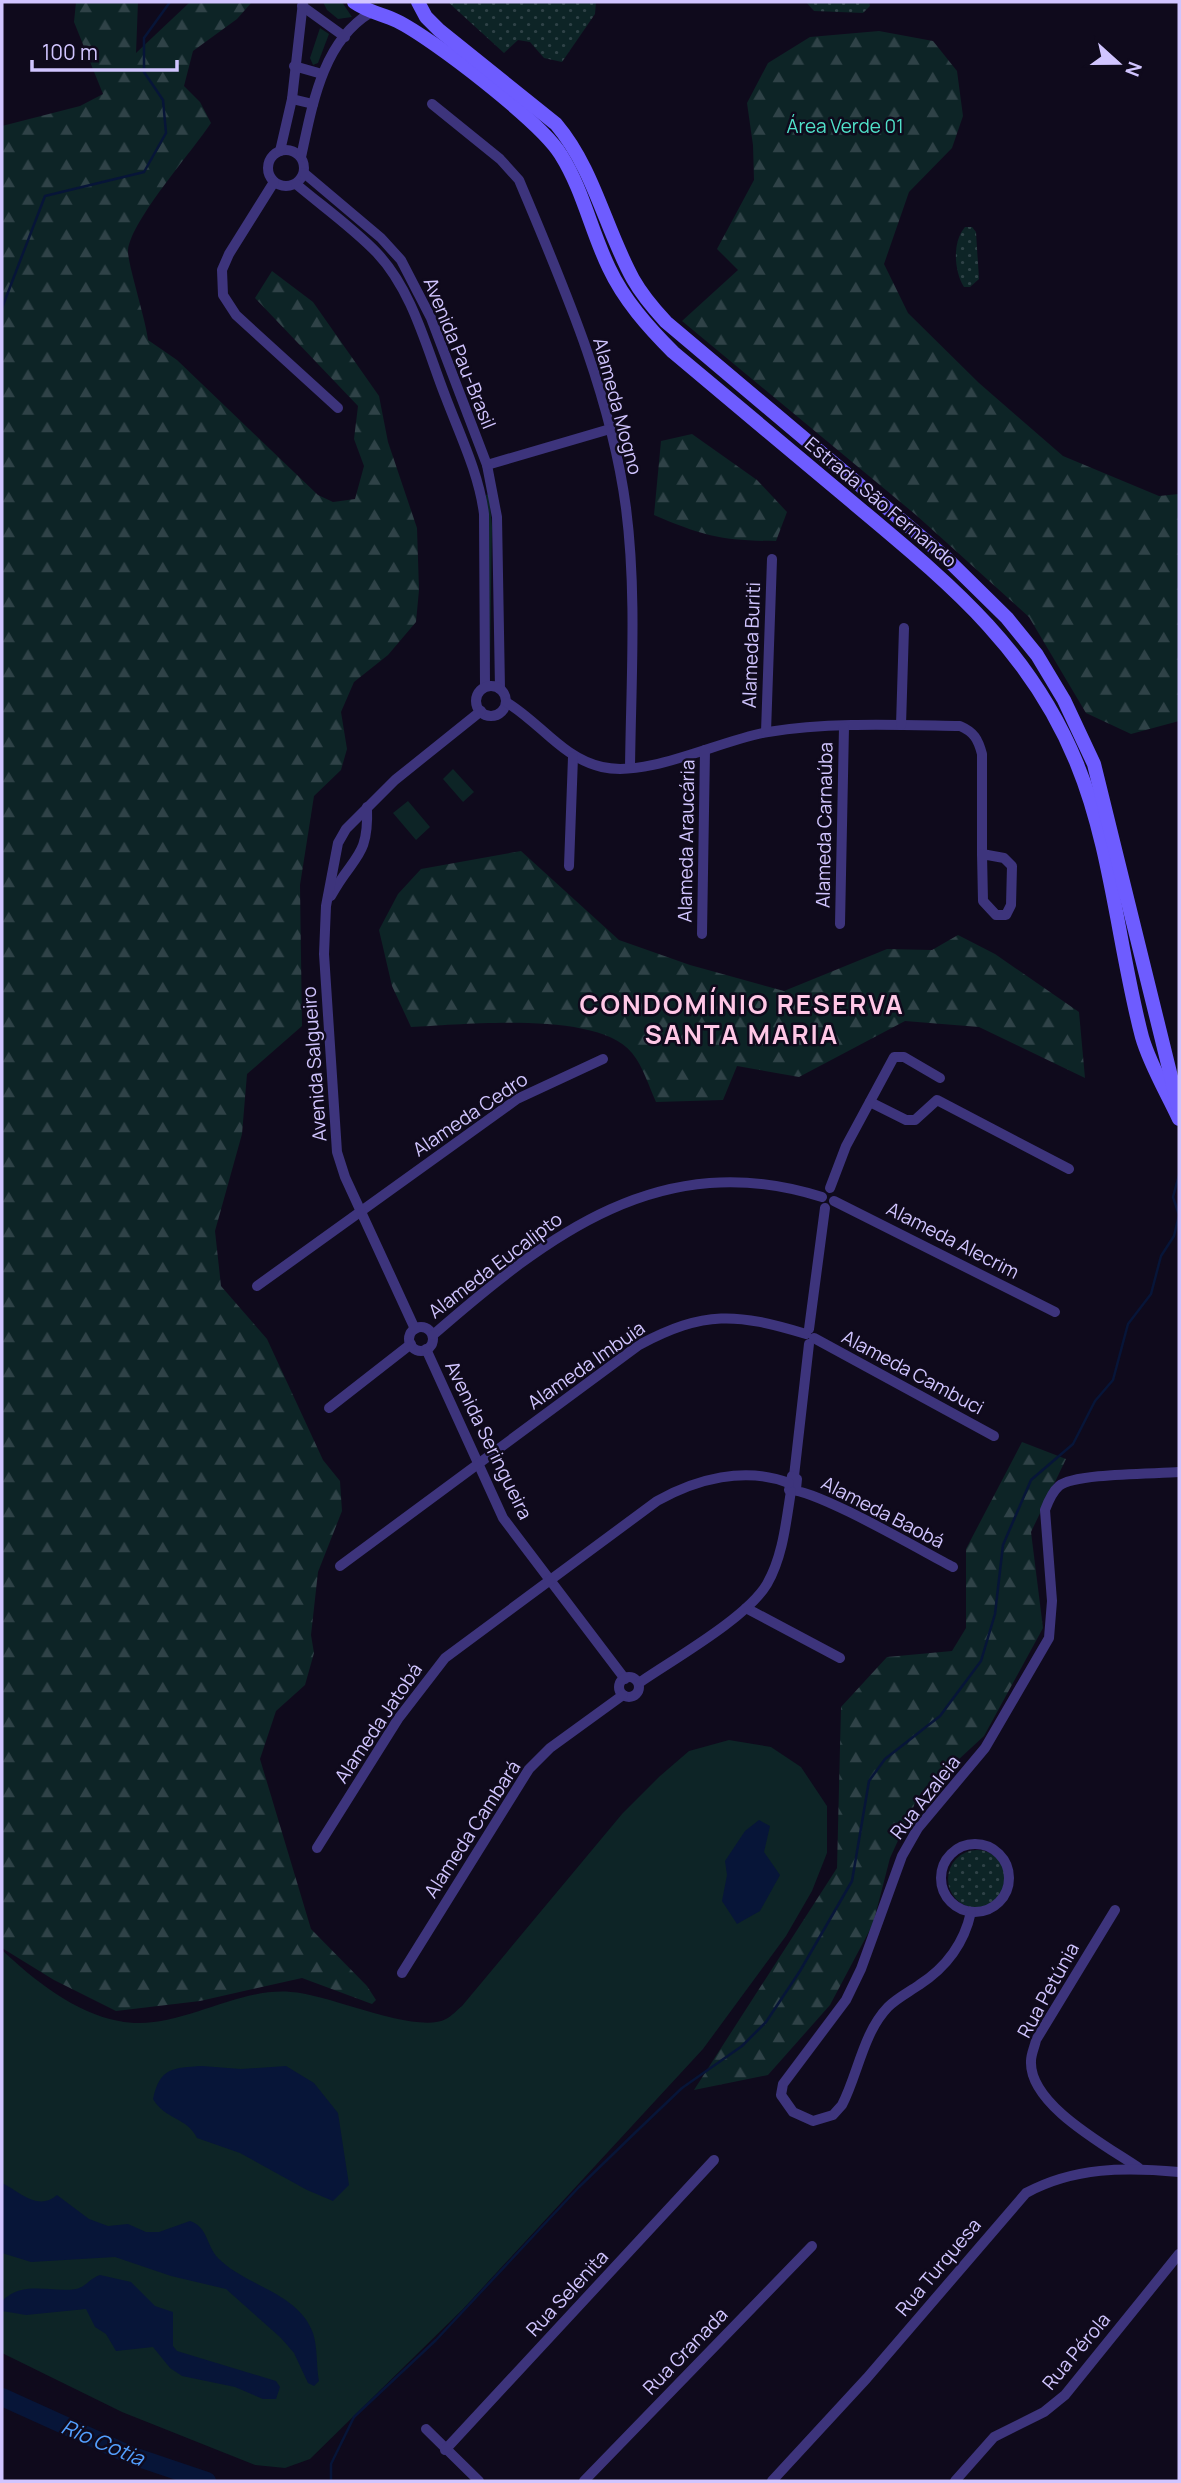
<svg xmlns="http://www.w3.org/2000/svg" width="1181" height="2483" font-family="Manrope,sans-serif">
  <style>
    .green { fill: #0d2426 }
    .forest { fill: url(#forest-firs) }
    .park { fill: url(#park-dots) }
    .water { fill: #071538 }
    .lines { fill: none; stroke-linecap: round; stroke-linejoin: round }
    .stream { stroke: #071538; stroke-width: 2.5 }
    .river { stroke: #071538; stroke-width: 18 }
    .minor { stroke: #3d347c; stroke-width: 10 }
    .secondary { stroke: #6e5cff; stroke-width: 14 }
    .labels { text-anchor: middle; dominant-baseline: central; stroke-width: 5; stroke-linejoin: round; paint-order: stroke }
    .park-label { font-size: 19px; fill: #50e1c9; stroke: #0f0a1c }
    .street-label { font-size: 19px; fill: #d1c5ff; stroke: #0f0a1c }
    .water-label { font-size: 21px; font-style: italic; fill: #53a0ff; stroke: #0f0a1c }
    .district-label { font-size: 26px; font-weight: bold; letter-spacing: 2px; fill: #ffc7e6; stroke: #0f0a1c }
  </style>
  <defs>
    <pattern id="forest-firs" width="22" height="20" patternUnits="userSpaceOnUse" patternTransform="scale(1.75)"><rect width="22" height="20" fill="#0d2426"/><path d="M5 1l3.5 6h-7zM16 11l3.5 6h-7z" fill="#2f4247"/></pattern>
    <pattern id="park-dots" width="8" height="8" patternUnits="userSpaceOnUse" patternTransform="scale(1.75)"><rect width="8" height="8" fill="#0d2426"/><path d="M2 2h.1M6 6h.1" fill="none" stroke="#2f4247" stroke-width="1.8" stroke-linecap="round"/></pattern>
  </defs>
  <rect width="100%" height="100%" fill="#0f0a1c"/>
  <g class="green">
    <path d="M323 2H342L352 17 338 19 327 10Z"/>
    <path d="M320 28 329 34 318 63 313 65 310 58Z"/>
    <path d="M489 494 492 527 490 662H485L489 528 486 495Z"/>
    <path d="M453 769 474 792 463 802 443 779Z"/>
    <path d="M408 801 430 827 416 840 393 813Z"/>
    <path d="M729 1740 771 1747 801 1767 827 1806V1853L812 1891 786 1936 703 2049 463 2309 310 2459 285 2468 255 2465 122 2412 2 2353V1950C34 1980 75 2013 119 2021 177 2033 233 1987 291 1992 329 1994 416 2035 446 2019 452 2016 457 2010 462 2006L622 1814 660 1776 689 1751Z"/>
  </g>
  <g class="forest">
    <path d="M76 2H138L136 53 190 2H252L237 19 193 51 184 86 200 102 211 123C192 152 132 219 128 250 127 262 146 320 148 340L177 360 318 495 333 502 355 499 364 466 354 439 358 406 255 298 272 271 313 302 379 396 388 442 417 528 419 590 416 622 388 655 354 682 341 712 347 749 341 770 314 796 300 885 302 1026 247 1074 242 1134 215 1231 221 1286 267 1339 323 1460 340 1481 342 1511 318 1572 311 1635 314 1653 305 1685 276 1711 260 1759 311 1929 367 1986 376 2000 372 2004 302 1978 200 2001 116 2011 54 1980 2 1948V126L80 106 103 94 74 22Z"/>
    <path d="M879 31 933 41 957 71 963 116 952 148 909 192 884 264 908 313 979 383 1063 456 1159 496 1179 494V721L1131 734 1086 713 1029 617 916 515 682 321 738 270 717 249 754 180 753 145 747 103 768 63 810 37Z"/>
    <path d="M692 434 757 480 787 512 776 541C723 541 703 536 654 515L661 441Z"/>
    <path d="M521 851 619 940 690 965 784 991 887 949 932 950 958 935 995 954 1079 1012 1085 1078 979 1027 905 1021 799 1077 737 1066 723 1100 656 1102C649 1087 643 1066 632 1053 597 1010 463 1025 411 1027L392 986 379 930 398 894 421 869Z"/>
    <path d="M1022 1442 1066 1459 1031 1532 1043 1628 984 1736 918 1797 890 1858 873 1924 830 2005 768 2075 694 2090 837 1868 841 1707 887 1657 952 1651 966 1628V1549Z"/>
  </g>
  <g class="park">
    <path d="M448 2H596L595 14 562 62 544 58 530 42 518 40 504 53Z"/>
    <path d="M806 2H869L870 6 863 13 814 11Z"/>
    <path d="M965 227H972L976 232 979 279 970 287H964C954 271 952 242 965 227Z"/>
    <circle cx="977" cy="1879" r="29"/>
  </g>
  <g class="water">
    <path d="M759 1820 770 1826 764 1852 780 1875 760 1911 737 1924 722 1901 727 1875 725 1861 745 1831Z"/>
    <path d="M202 2066 241 2069 286 2066 314 2083 338 2113 349 2185 333 2201 307 2190 240 2153 197 2138C188 2118 164 2119 153 2099 160 2067 173 2068 202 2066Z"/>
    <path d="M2 2183C19 2191 38 2212 57 2195L89 2219 108 2226 128 2224 146 2232H159L190 2221C208 2227 206 2245 218 2258 245 2286 298 2292 313 2333 318 2349 316 2365 319 2381L314 2386 308 2383 294 2353 281 2338 226 2289 171 2276 115 2257 31 2262 2 2253Z"/>
    <path d="M100 2275 131 2282 155 2306 173 2312V2346L177 2351 276 2381 280 2387 276 2399H263L235 2387 182 2376 170 2368 153 2347 116 2351 106 2334 95 2327 86 2309 26 2315 2 2311V2301C23 2280 50 2293 76 2289 86 2287 90 2278 100 2275Z"/>
  </g>
  <g class="lines">
    <g class="stream">
      <path d="M2 308 45 196 144 172 166 133 163 100 144 72V38L170 2"/>
      <path d="M331 2481V2464L354 2417 436 2340 579 2187 640 2128 682 2088 742 2046 766 2022 800 1971 852 1881 869 1781 885 1759 940 1716 981 1661 995 1614 1003 1545 1031 1480 1073 1444 1095 1401 1113 1380 1128 1324 1151 1294 1161 1256 1174 1236 1179 1215 1173 1197 1179 1175"/>
    </g>
    <path class="river" d="M2 2397 130 2455 207 2481"/>
    <g class="minor">
      <path d="M302 6 345 37"/>
      <path d="M294 66 322 74"/>
      <path d="M292 99 313 104"/>
      <path d="M432 104 500 159 519 180C563 285 611 394 626 508 637 593 631 682 630 768"/>
      <circle cx="286" cy="168" r="18"/>
      <path d="M280 151 292 99 303 2"/>
      <path d="M301 157C312 107 322 42 370 13"/>
      <path d="M304 173 381 238 401 260 431 318 487 465 497 517 500 689"/>
      <path d="M274 182 229 254 222 270 223 295 236 315 338 408"/>
      <path d="M296 184C322 206 353 228 377 253 413 291 427 350 446 398 460 435 479 474 484 514L485 687"/>
      <path d="M487 465 610 429"/>
      <circle cx="491" cy="701" r="15"/>
      <path d="M506 702C540 722 562 758 602 767 648 778 720 740 768 732 830 722 897 725 960 726 974 732 978 739 982 754V854"/>
      <path d="M901 725 904 628"/>
      <path d="M766 732 772 559"/>
      <path d="M982 854 1004 858 1012 866 1011 905 1006 915H996L983 901Z"/>
      <path d="M569 866 573 757"/>
      <path d="M331 896C353 855 369 859 367 807"/>
      <path d="M840 924 844 727"/>
      <path d="M702 934 705 750"/>
      <path d="M870 1102 906 1120H915L937 1100 1069 1169"/>
      <path d="M830 1188 846 1146 894 1057H904L940 1078"/>
      <path d="M834 1201 1055 1312"/>
      <path d="M257 1286 517 1099 603 1059"/>
      <circle cx="421" cy="1339" r="12"/>
      <path d="M415 1329 345 1177 337 1152 324 954 326 906 338 843 346 829 395 780 481 711"/>
      <path d="M809 1329 825 1208"/>
      <path d="M433 1335C548 1235 661 1146 822 1197"/>
      <path d="M814 1338 994 1436"/>
      <path d="M426 1349 503 1518 625 1679"/>
      <path d="M329 1408 411 1344"/>
      <path d="M794 1476 809 1344"/>
      <path d="M796 1489 797 1479 792 1476 789 1490C816 1489 922 1551 953 1567"/>
      <path d="M340 1566 639 1345C705 1310 736 1313 806 1334"/>
      <path d="M746 1608 840 1658"/>
      <circle cx="629" cy="1687" r="10"/>
      <path d="M639 1683C672 1660 747 1618 767 1584 783 1556 786 1522 791 1491"/>
      <circle cx="975" cy="1878" r="34"/>
      <path d="M317 1848 398 1719 445 1658 657 1501C696 1479 745 1466 789 1483"/>
      <path d="M1115 1910 1036 2040C1035 2046 1031 2054 1031 2061 1029 2105 1107 2146 1139 2168"/>
      <path d="M971 1912C964 1944 947 1967 919 1985 909 1992 897 1998 888 2007 863 2033 858 2074 842 2105L833 2115 813 2121 793 2112 781 2095 783 2084 846 2000 861 1969 902 1856 918 1828 985 1748 1049 1638 1052 1601 1045 1510C1048 1502 1052 1492 1059 1486 1074 1473 1156 1474 1179 1472"/>
      <path d="M402 1973 529 1769 550 1748 623 1695"/>
      <path d="M426 2429 479 2481"/>
      <path d="M445 2450 714 2160"/>
      <path d="M584 2481 812 2246"/>
      <path d="M772 2481 867 2378 1026 2193C1074 2167 1125 2167 1179 2172"/>
      <path d="M955 2481 994 2437 1044 2412 1065 2395 1179 2254"/>
    </g>
    <g class="secondary">
      <path d="M354 2C368 12 382 14 397 21 432 38 542 123 561 155 583 190 591 231 609 268 624 300 648 327 673 352 732 402 792 452 852 502 946 581 1029 646 1077 764 1111 846 1119 950 1142 1037 1150 1065 1167 1093 1179 1119"/>
      <path d="M418 2 426 17 439 30 556 124C594 169 605 228 633 279 642 295 654 309 666 322L945 557 1007 618 1037 655 1064 700 1094 764 1178 1105"/>
    </g>
  </g>
  <g class="labels">
    <g class="park-label">
      <text x="845" y="126">Área Verde 01</text>
    </g>
    <g class="street-label">
      <text transform="translate(460 353) rotate(68)">Avenida Pau-Brasil</text>
      <text transform="translate(618 406) rotate(75)">Alameda Mogno</text>
      <text transform="translate(881 502) rotate(40)">Estrada São Fernando</text>
      <text transform="translate(751 645) rotate(-88)">Alameda Buriti</text>
      <text transform="translate(824 825) rotate(-89)">Alameda Carnaúba</text>
      <text transform="translate(686 841) rotate(-89)">Alameda Araucária</text>
      <text transform="translate(314 1064) rotate(-94)">Avenida Salgueiro</text>
      <text transform="translate(470 1114) rotate(-34)">Alameda Cedro</text>
      <text transform="translate(953 1240) rotate(27)">Alameda Alecrim</text>
      <text transform="translate(495 1265) rotate(-37)">Alameda Eucalipto</text>
      <text transform="translate(586 1365) rotate(-35)">Alameda Imbuia</text>
      <text transform="translate(913 1372) rotate(28)">Alameda Cambuci</text>
      <text transform="translate(489 1440) rotate(64)">Avenida Seringueira</text>
      <text transform="translate(883 1512) rotate(27)">Alameda Baobá</text>
      <text transform="translate(378 1723) rotate(-56)">Alameda Jatobá</text>
      <text transform="translate(925 1797) rotate(-52)">Rua Azaleia</text>
      <text transform="translate(472 1829) rotate(-57)">Alameda Cambará</text>
      <text transform="translate(1048 1990) rotate(-61)">Rua Petúnia</text>
      <text transform="translate(938 2267) rotate(-50)">Rua Turquesa</text>
      <text transform="translate(567 2293) rotate(-47)">Rua Selenita</text>
      <text transform="translate(685 2351) rotate(-46)">Rua Granada</text>
      <text transform="translate(1076 2351) rotate(-50)">Rua Pérola</text>
    </g>
    <g class="water-label">
      <text transform="translate(103 2442) rotate(23)">Rio Cotia</text>
    </g>
    <g class="district-label">
      <text x="742" y="1004">CONDOMÍNIO RESERVA<tspan x="742" dy="30">SANTA MARIA</tspan></text>
    </g>
  </g>
  <rect width="1181" height="2483" fill="none" stroke="#d1c5ff" stroke-width="7"/>
  <g transform="translate(1118 63) rotate(111)" stroke="#0f0a1c" stroke-width="5" paint-order="stroke">
  <path d="M0-5L12 26L0 18L-12 26Z" fill="#d1c5ff"/>
  <text y="-10" font-size="19" font-weight="bold" text-anchor="middle" fill="#d1c5ff">N</text>
  </g>
  <path d="M32 60v10h145v-10" fill="none" stroke="#d1c5ff" stroke-width="3.5"/>
  <text x="42" y="60" font-size="21" fill="#d1c5ff" stroke="#0f0a1c" stroke-width="5" paint-order="stroke">100 m</text>
</svg>
